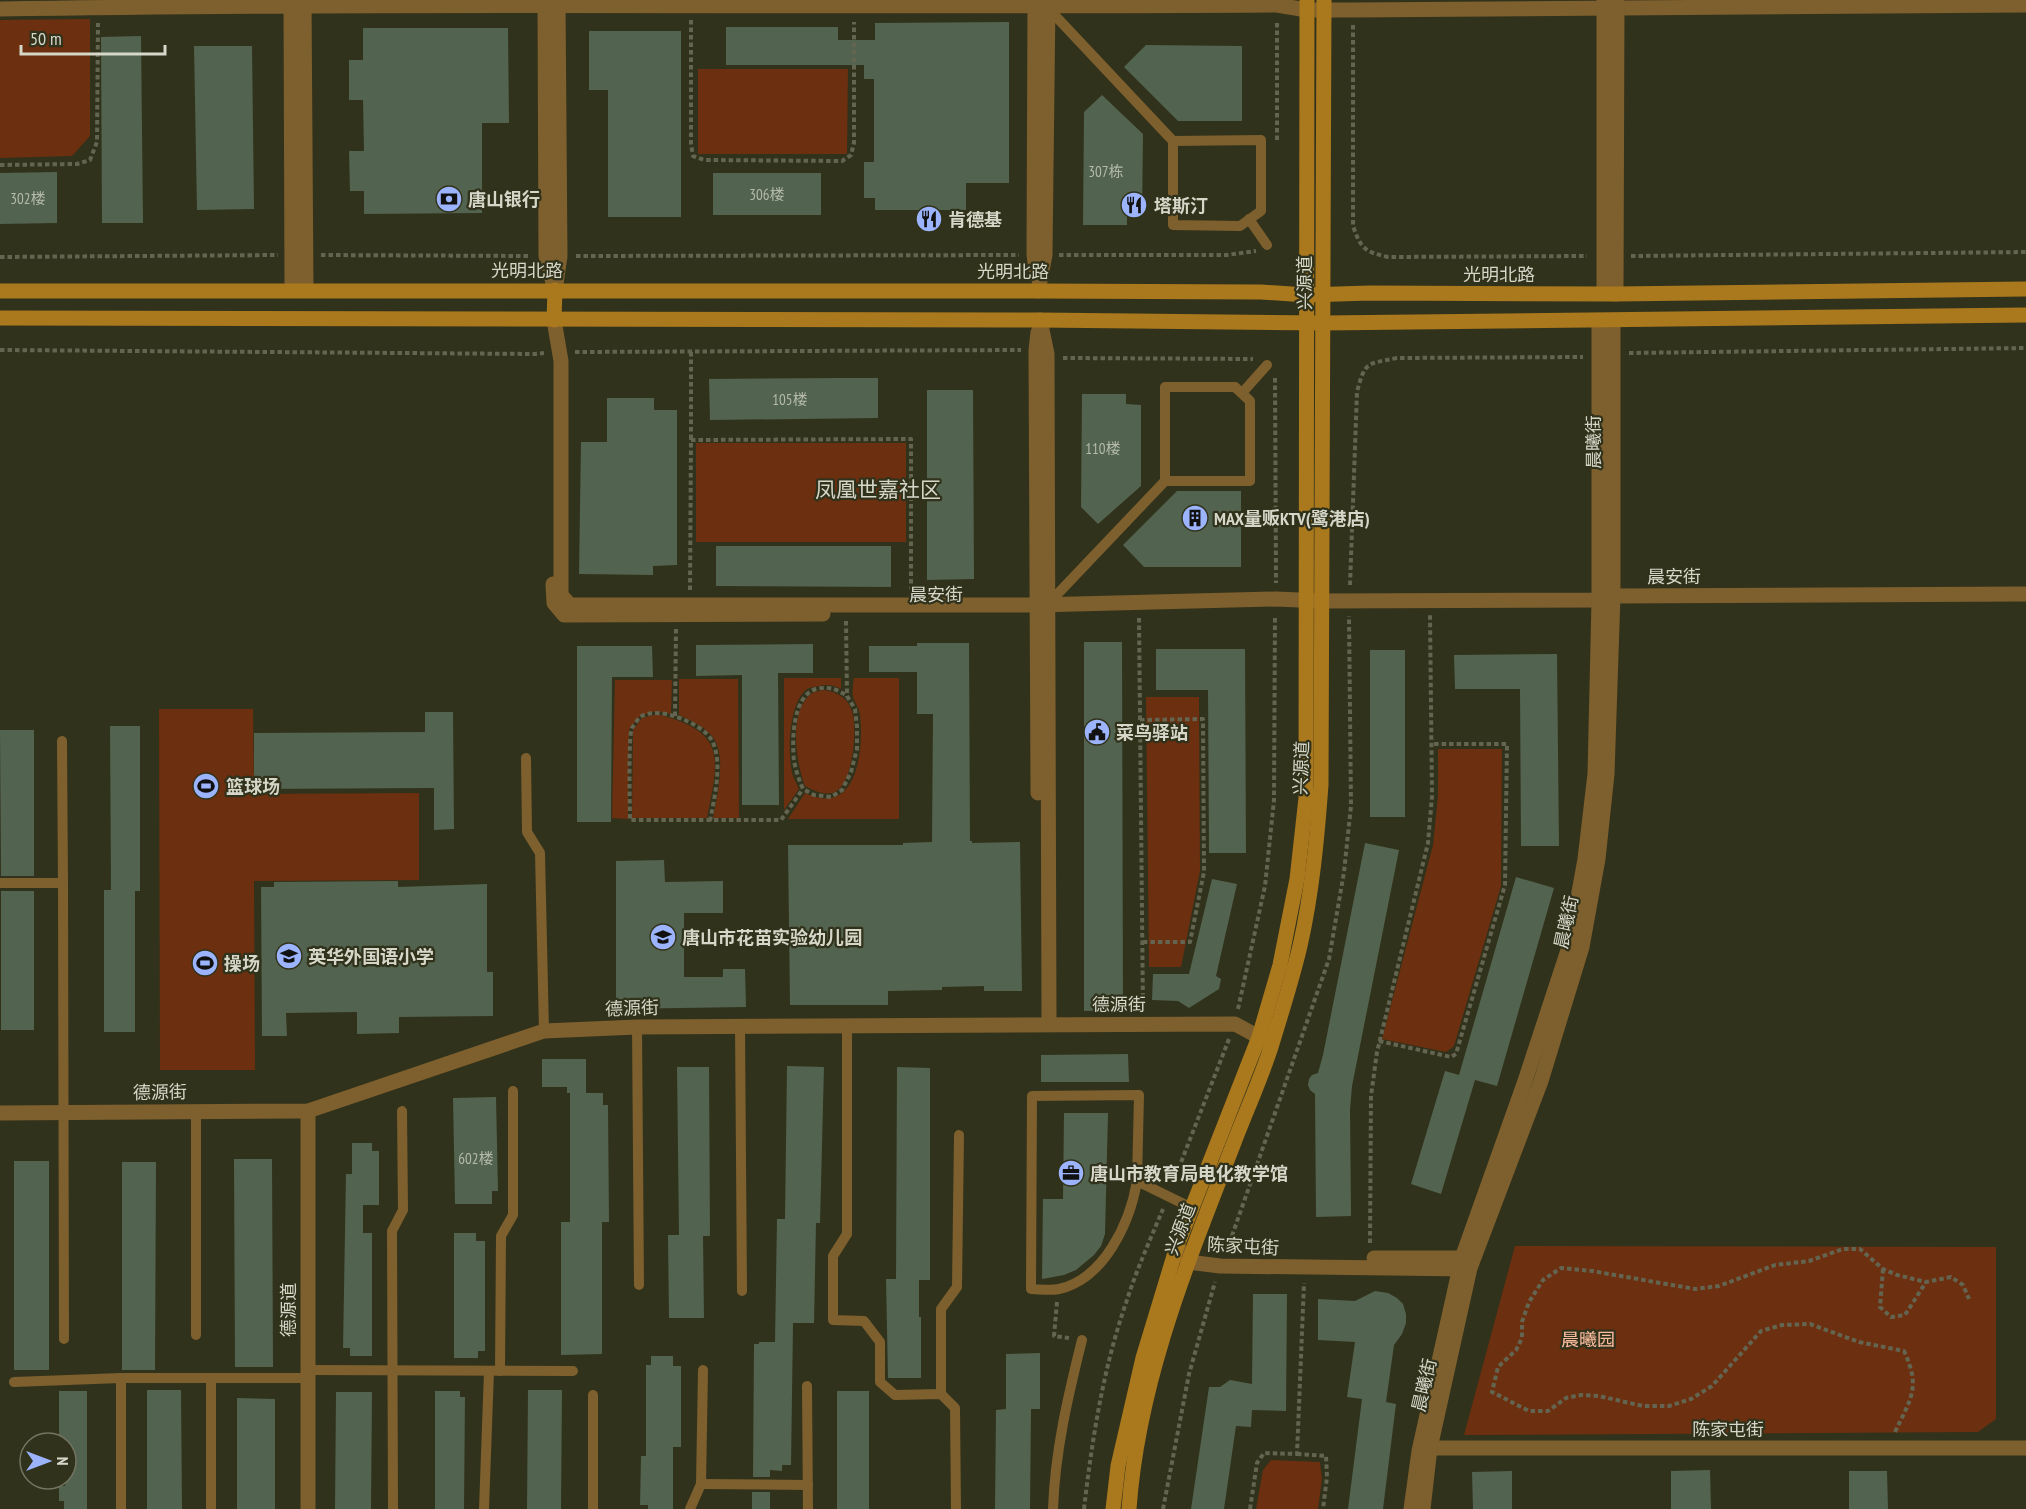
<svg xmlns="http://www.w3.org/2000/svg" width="2026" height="1509" font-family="'PT Sans Narrow','Noto Sans SC',sans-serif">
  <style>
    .green { fill: #6c2f0f }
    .building { fill: #52634f }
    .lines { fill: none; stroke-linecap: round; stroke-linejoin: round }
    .path { stroke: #646551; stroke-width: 4; stroke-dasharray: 4.5 3; stroke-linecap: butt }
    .lane { stroke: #7e5f2e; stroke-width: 10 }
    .street { stroke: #7e5f2e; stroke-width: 15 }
    .secondary { stroke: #aa781d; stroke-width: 15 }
    .labels { text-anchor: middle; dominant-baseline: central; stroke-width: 4.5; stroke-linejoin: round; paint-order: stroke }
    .number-label { font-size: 15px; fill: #b5baaa }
    .poi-label { font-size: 18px; font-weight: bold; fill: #d6d7c9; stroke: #31321b; text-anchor: start }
    .street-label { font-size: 18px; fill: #d6d7c9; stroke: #31321b }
    .park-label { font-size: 18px; fill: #fdbc9f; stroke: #31321b }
    .quarter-label { font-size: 21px; fill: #d6d7c9; stroke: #31321b }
  </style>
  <rect width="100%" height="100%" fill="#31321b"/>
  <g class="green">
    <path d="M90 19V136L72 156 0 158V20Z"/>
    <path d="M698 69H848L847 154H698Z"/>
    <rect x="696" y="443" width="210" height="99"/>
    <path d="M784 678H841V689C834 685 826 684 819 686 815 687 812 687 809 688 788 699 787 756 793 776 795 780 797 785 799 789L784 810Z"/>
    <path d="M854 678H899V819H788L805 793C857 818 864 751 860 715 859 708 855 703 853 697 852 692 853 684 854 678Z"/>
    <path d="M679 679H738L739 818H713C717 796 728 753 711 735 702 725 690 720 679 715Z"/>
    <path d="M615 680H672L671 714 656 711 640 716 629 730 628 819 612 818Z"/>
    <path d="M824 690C837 692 848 698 852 711 858 728 853 789 832 793 823 795 812 790 805 786 796 763 788 712 811 694 814 691 820 691 824 690Z"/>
    <path d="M1146 697H1199L1200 871 1181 967H1149Z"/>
    <path d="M159 709H253L254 794 419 793V880L254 881 255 1070H160Z"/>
    <path d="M657 714C727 732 719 757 707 818H632L633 730 642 718Z"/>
    <path d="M1438 749H1502L1501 886 1454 1046 1446 1052 1382 1039 1433 845 1438 796Z"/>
    <path d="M1515 1246 1996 1247V1419L1978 1432 1464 1435Z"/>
    <path d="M1271 1460 1320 1462 1322 1479 1318 1509H1256L1263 1470Z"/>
  </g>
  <g class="building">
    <path d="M1009 22V183H966V210H875V198H864V162H874V79H864V65H726V27H838V40H875V23Z"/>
    <path d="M363 28H508L509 123H482V213L364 214V191H350L349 151H364L363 100H349V60H363Z"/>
    <path d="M589 31H681V217H608V90H589Z"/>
    <path d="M141 36 143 223H102L101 37Z"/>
    <path d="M1146 45 1242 46V121H1178L1124 67Z"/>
    <path d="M194 46H252L254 209 197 210Z"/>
    <path d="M1102 95 1143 134 1142 215H1127V225H1083L1084 112Z"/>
    <path d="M57 172V223L0 224V173Z"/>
    <rect x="713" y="173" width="108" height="42"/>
    <path d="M840 378H878V418L710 420 709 379Z"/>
    <path d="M927 390H973L974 579 927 580Z"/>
    <path d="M1082 394H1126V404L1141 405V486L1098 524 1081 507Z"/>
    <path d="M607 398H654V410H677V565L653 566V575L579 574 581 442H607Z"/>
    <path d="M1177 491H1241V567H1144L1123 545Z"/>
    <path d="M716 546H891V587L716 586Z"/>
    <path d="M1084 642H1122L1123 1010 1084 1011Z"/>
    <path d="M917 643H969L970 841H972V843L1020 842 1022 991H984V986L942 987V990L888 991V1005H790L788 845H903V843L932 842 933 714H917V672H869V646H917Z"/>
    <path d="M813 644V673H778L779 805H742V675L696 676V645Z"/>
    <path d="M577 646H652L653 677H612L611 822H577Z"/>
    <path d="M1156 649H1245L1246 853H1209L1208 690H1156Z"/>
    <rect x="1370" y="650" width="35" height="167"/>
    <path d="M1557 654 1559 846H1521L1520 689H1455L1454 655Z"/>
    <path d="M425 712H453L454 829 434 830V788L254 789V733L425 732Z"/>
    <path d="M110 726H140V891H135V1032H104V890H111Z"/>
    <path d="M0 730H34V876H1Z"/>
    <path d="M1365 843 1399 850 1352 1086 1350 1110 1351 1216 1316 1217 1315 1094 1310 1090 1308 1085 1309 1079 1312 1075 1318 1073 1323 1055Z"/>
    <path d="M664 860 665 882 723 881V913H684V977H723V969H745L746 1007 616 1009V861Z"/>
    <path d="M1516 877 1554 888 1497 1086 1475 1080 1441 1194 1411 1184 1445 1071 1459 1075Z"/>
    <path d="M1212 879 1237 884 1216 976 1221 979 1219 989 1189 1008 1178 1001 1152 1000 1153 974H1189Z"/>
    <path d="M398 881V887L487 884V972H493V1016L399 1017V1033L357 1034V1012L286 1013 287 1036H262L261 887H274V882Z"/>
    <rect x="1" y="891" width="33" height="139"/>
    <path d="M1128 1054 1129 1082H1041V1055Z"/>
    <path d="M542 1059H586V1093H603V1105H608L609 1222H602V1354L561 1355V1222H570V1093H567V1087H542Z"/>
    <path d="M787 1066 824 1067 820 1223H816L814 1323H793L791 1465H782V1471L770 1470V1477H753L754 1344H759V1342H775L777 1219H785Z"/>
    <path d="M677 1067H709L710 1236H703L704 1318H669L668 1235H679Z"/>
    <path d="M897 1067 930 1068V1280H919V1317H921V1378H888L886 1279H896Z"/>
    <path d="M496 1097 498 1191H492V1204H455L453 1098Z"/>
    <path d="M1064 1113H1108L1105 1234 1101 1246 1094 1255 1076 1270 1064 1275 1042 1279 1043 1199H1063Z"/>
    <path d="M352 1143H372V1151H379V1205H363V1233H372V1356H350V1348H343L346 1174H352Z"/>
    <path d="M234 1159H272L273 1367H235Z"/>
    <rect x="14" y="1161" width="35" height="209"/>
    <path d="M122 1162H156L155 1370H122Z"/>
    <path d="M454 1233H476V1241H485V1351H478V1358H454Z"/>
    <path d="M1375 1291 1388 1293 1397 1298 1403 1304 1406 1314V1323L1402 1334 1394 1345 1386 1402 1396 1404 1393 1428 1383 1509H1348L1362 1399 1347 1397 1355 1342 1318 1340V1299L1355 1301Z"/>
    <path d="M1253 1294H1287L1286 1411 1252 1410 1251 1427 1236 1426 1224 1509H1191L1209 1387H1220L1230 1380 1252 1384Z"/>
    <path d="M1040 1353V1409H1031L1030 1509H995L996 1410 1006 1409V1354Z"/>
    <path d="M651 1356H673V1366H681V1447H673V1509H648V1505H640L641 1456H646V1365H651Z"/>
    <path d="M147 1390H181L182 1509H147Z"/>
    <path d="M528 1390H562L561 1509H527Z"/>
    <path d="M59 1391H87V1509H64V1501H59V1486H65L66 1479V1443H59Z"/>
    <path d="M435 1391H460V1397H465L464 1509H435Z"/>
    <rect x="837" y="1391" width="32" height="118"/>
    <path d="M336 1392H372L371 1509H335Z"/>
    <path d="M237 1398 275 1399V1509H237Z"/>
    <path d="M1710 1470 1711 1509H1671V1471Z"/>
    <path d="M1512 1471V1509H1473L1472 1472Z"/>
    <path d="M1849 1471H1887L1888 1509H1849Z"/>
    <rect x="752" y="1492" width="18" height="17"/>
  </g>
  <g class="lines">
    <g class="path">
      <path d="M691 20V144L693 156 704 160 842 161 851 155 854 143V22"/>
      <path d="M1353 25V226C1361 249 1365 252 1388 257L1587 256"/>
      <path d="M1277 140V21"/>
      <path d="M0 165 77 164 90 160 97 142 98 23"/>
      <path d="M321 255 530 256"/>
      <path d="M1059 255H1227L1256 251"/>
      <path d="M576 256 1019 255"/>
      <path d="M1631 256 2026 252"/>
      <path d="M0 257 278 255"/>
      <path d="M0 350 535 354 544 353"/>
      <path d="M575 352 1021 350"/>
      <path d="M691 352V440"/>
      <path d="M1629 353 2026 348"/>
      <path d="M1063 358 1253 359"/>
      <path d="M1275 378 1276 583"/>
      <path d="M1350 585 1357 392C1365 361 1367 364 1397 358L1583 357"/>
      <path d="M690 590 691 440 911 439V589"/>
      <path d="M1139 618 1143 1010"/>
      <path d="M846 621 847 696 855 709 857 727V749L851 772 842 790 831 797 814 795 803 789C799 780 796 771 794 761 792 741 792 696 816 689 829 686 837 689 847 696"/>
      <path d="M675 716 676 628"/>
      <path d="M1140 720 1203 719 1204 872 1190 942H1142"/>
      <path d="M710 821C714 799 724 760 711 739 701 723 658 705 640 717 638 719 634 725 632 728 628 736 630 806 630 820H781L803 789"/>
      <path d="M1238 1009 1265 886 1274 800 1275 615"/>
      <path d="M1379 1041 1451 1057 1456 1054 1505 885 1507 744H1432"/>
      <path d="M1173 1183 1229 1039"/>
      <path d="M1370 1243 1371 1096 1377 1052 1428 843 1432 796 1430 615"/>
      <path d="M1227 1250 1329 959 1344 872 1351 806 1349 616"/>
      <path d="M1883 1269 1880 1307 1891 1317 1905 1315 1926 1282"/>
      <path d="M1057 1302 1054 1336 1069 1338"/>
      <path d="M1895 1432C1911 1398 1921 1388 1904 1351L1859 1342 1810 1324 1782 1325 1761 1331 1712 1386 1691 1399 1669 1406H1643L1599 1396 1581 1395 1566 1398 1548 1411H1529L1492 1392 1498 1367 1516 1350 1522 1338V1322L1529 1302 1543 1280 1561 1268 1592 1271 1695 1289 1719 1286 1775 1265 1809 1261 1843 1249H1860L1883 1269 1897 1275 1926 1282 1951 1277 1963 1285 1969 1299"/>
      <path d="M1297 1454 1326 1456 1327 1477 1323 1509"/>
      <path d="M1084 1509C1092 1440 1103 1369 1126 1303 1136 1271 1150 1240 1163 1209"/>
      <path d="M1163 1509 1189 1374 1215 1282"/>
      <path d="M1250 1509 1257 1463 1264 1453 1297 1454 1304 1283"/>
    </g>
    <g class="lane">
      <path d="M1047 7 1173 141V225L1240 226 1261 211V140L1173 141"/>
      <path d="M1249 219 1267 245"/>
      <path d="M1242 393 1267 365"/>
      <path d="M1048 604 1165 481H1250V401L1235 387H1165V481"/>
      <path d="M62 741 63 883"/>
      <path d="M526 758 527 832 540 853 544 1031"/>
      <path d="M0 883H63L64 1339"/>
      <path d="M847 1026V1234L833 1256V1320L864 1321 880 1342V1382L895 1395 941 1394 955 1408 956 1509"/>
      <path d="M637 1027 639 1285"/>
      <path d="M740 1027 742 1291"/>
      <path d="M1137 1181C1130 1223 1104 1279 1059 1289 1050 1291 1039 1289 1031 1289L1032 1096 1139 1095 1137 1181 1192 1208"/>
      <path d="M196 1335V1111"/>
      <path d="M307 1370 573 1371"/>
      <path d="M500 1371 501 1236 513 1215V1091"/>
      <path d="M211 1378V1509"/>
      <path d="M14 1382 121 1378H307"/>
      <path d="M807 1386 808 1509"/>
      <path d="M941 1394V1309L957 1287 959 1135"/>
      <path d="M701 1484 808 1485"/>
      <path d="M121 1509V1378"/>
      <path d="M393 1509 392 1231 403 1210 402 1111"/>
      <path d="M484 1509 489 1371"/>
      <path d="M593 1509V1395"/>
      <path d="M690 1509 701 1484 703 1370"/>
      <path d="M1053 1509C1055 1451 1068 1396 1082 1340"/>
    </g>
    <g class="street">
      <path d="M291 0 292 290"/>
      <path d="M304 0 306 290"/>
      <path d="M545 0 546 256 555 290"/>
      <path d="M1035 0 1034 255 1037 276"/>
      <path d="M0 9C426 2 852 8 1277 5L1307 10H1353L2026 5"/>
      <path d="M556 284 560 256 558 0"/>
      <path d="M1038 291 1045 255 1048 0"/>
      <path d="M1604 293V0"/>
      <path d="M1616 294 1617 0"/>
      <path d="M554 320 561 361V595L570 605H1036L1276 599 1322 601 1599 600 1613 596 2026 594"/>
      <path d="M1040 320 1047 354 1049 1024"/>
      <path d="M1038 332 1036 350 1038 793"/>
      <path d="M553 584 554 603 564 615 823 614"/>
      <path d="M308 1111V1509"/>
      <path d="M0 1113 308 1111 544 1031 637 1027 1235 1024 1259 1037 1268 1046"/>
      <path d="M1181 1251 1188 1262 1220 1266 1469 1269"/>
      <path d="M1374 1258H1470"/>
      <path d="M1430 1448H2026"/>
      <path d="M1411 1509 1419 1451 1462 1258 1525 1081 1569 947 1585 859 1595 774 1599 600V321"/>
      <path d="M1423 1509 1430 1448 1470 1268 1541 1081 1582 947 1598 859 1607 774 1613 596V321"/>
    </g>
    <g class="secondary">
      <path d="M0 291H1038L1261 292 1306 295 1370 293 1616 294 2026 289"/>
      <path d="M0 318 1040 320 1323 323 2026 315"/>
      <path d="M554 320 555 290"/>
      <path d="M1113 1509 1118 1466 1143 1358 1177 1246 1259 1037 1280 965 1297 879 1306 798 1307 0"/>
      <path d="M1129 1509C1138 1380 1189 1259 1235 1140 1247 1109 1261 1078 1271 1047 1281 1014 1292 980 1300 946 1312 893 1317 839 1321 785L1324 0"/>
    </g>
  </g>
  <defs>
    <symbol id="bank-disc" viewBox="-11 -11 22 22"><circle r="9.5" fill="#9cb4fd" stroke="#31321b"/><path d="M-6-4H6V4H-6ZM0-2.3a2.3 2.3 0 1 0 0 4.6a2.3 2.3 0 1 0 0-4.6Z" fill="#111"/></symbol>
    <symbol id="restaurant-disc" viewBox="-11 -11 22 22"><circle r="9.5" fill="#9cb4fd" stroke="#31321b"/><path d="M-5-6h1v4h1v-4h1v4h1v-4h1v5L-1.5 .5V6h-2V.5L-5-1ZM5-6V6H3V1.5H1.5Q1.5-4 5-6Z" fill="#111"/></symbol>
    <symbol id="building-disc" viewBox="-11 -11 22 22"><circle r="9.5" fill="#9cb4fd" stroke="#31321b"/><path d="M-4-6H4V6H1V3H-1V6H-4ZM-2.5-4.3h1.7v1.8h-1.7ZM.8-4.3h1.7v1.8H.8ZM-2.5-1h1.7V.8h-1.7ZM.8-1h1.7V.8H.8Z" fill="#111"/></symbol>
    <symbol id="civic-disc" viewBox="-11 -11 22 22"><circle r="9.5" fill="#9cb4fd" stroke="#31321b"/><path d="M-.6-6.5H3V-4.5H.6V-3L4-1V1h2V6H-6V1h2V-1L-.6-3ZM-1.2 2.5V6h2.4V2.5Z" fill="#111"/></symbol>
    <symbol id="stadium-disc" viewBox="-11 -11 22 22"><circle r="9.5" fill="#9cb4fd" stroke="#31321b"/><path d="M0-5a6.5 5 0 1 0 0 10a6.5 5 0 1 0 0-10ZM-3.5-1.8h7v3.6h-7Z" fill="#111"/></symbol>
    <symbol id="school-disc" viewBox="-11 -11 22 22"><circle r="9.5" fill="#9cb4fd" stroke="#31321b"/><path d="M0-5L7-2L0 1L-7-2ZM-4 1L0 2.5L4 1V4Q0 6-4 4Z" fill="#111"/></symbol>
    <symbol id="office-disc" viewBox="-11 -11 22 22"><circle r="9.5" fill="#9cb4fd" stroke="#31321b"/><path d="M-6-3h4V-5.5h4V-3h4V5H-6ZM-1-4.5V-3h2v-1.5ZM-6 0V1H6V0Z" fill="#111"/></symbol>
  </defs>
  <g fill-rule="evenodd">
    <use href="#bank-disc" x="434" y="184" width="30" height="30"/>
    <use href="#restaurant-disc" x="1119" y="190" width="30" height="30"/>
    <use href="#restaurant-disc" x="914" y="204" width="30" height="30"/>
    <use href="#building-disc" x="1180" y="503" width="30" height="30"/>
    <use href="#civic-disc" x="1082" y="717" width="30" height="30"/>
    <use href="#stadium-disc" x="191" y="771" width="30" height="30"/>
    <use href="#school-disc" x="648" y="922" width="30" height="30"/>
    <use href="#school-disc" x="274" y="941" width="30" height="30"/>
    <use href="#stadium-disc" x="190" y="948" width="30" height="30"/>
    <use href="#office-disc" x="1056" y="1158" width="30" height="30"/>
  </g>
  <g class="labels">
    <g class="number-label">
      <text x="1106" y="171">307栋</text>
      <text x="767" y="194">306楼</text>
      <text x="28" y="198">302楼</text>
      <text x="790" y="399">105楼</text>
      <text x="1103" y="448">110楼</text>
      <text x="476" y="1158">602楼</text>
    </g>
    <g class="poi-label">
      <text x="468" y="199">唐山银行</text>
      <text x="1154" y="205">塔斯汀</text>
      <text x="948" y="219">肯德基</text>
      <text x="1214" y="518">MAX量贩KTV(鹭港店)</text>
      <text x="1116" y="732">菜鸟驿站</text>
      <text x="226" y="786">篮球场</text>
      <text x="682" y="937">唐山市花苗实验幼儿园</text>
      <text x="308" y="956">英华外国语小学</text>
      <text x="224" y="963">操场</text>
      <text x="1090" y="1173">唐山市教育局电化教学馆</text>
    </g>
    <g class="street-label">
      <text x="527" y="270">光明北路</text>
      <text x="1013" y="271">光明北路</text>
      <text x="1499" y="274">光明北路</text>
      <text transform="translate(1304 283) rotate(-90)">兴源道</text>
      <text transform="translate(1593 442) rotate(-90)">晨曦街</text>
      <text x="1674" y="576">晨安街</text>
      <text x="936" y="594">晨安街</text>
      <text transform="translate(1301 768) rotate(-88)">兴源道</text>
      <text transform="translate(1566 922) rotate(-78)">晨曦街</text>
      <text x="1119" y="1004">德源街</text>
      <text transform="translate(632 1008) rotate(-2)">德源街</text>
      <text transform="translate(160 1092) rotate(-1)">德源街</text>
      <text transform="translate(1180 1229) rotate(-69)">兴源道</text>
      <text transform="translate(1243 1246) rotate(3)">陈家屯街</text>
      <text transform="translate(288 1310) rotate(-90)">德源道</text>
      <text transform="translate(1424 1385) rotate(-77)">晨曦街</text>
      <text x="1728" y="1429">陈家屯街</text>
    </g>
    <g class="park-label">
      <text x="1588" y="1339">晨曦园</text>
    </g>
    <g class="quarter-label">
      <text x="878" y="489">凤凰世嘉社区</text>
    </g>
  </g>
  <g transform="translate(48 1461) rotate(90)"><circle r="28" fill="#31321b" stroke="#737461" stroke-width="1.5"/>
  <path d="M0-4.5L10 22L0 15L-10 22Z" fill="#9cb4fd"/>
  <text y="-9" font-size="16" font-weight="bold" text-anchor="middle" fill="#d6d7c9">N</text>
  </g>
  <path d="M21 45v9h144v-9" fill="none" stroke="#d6d7c9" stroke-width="3"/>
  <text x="30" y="45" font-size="18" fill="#d6d7c9" stroke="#31321b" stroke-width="4.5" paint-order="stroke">50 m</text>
</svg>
